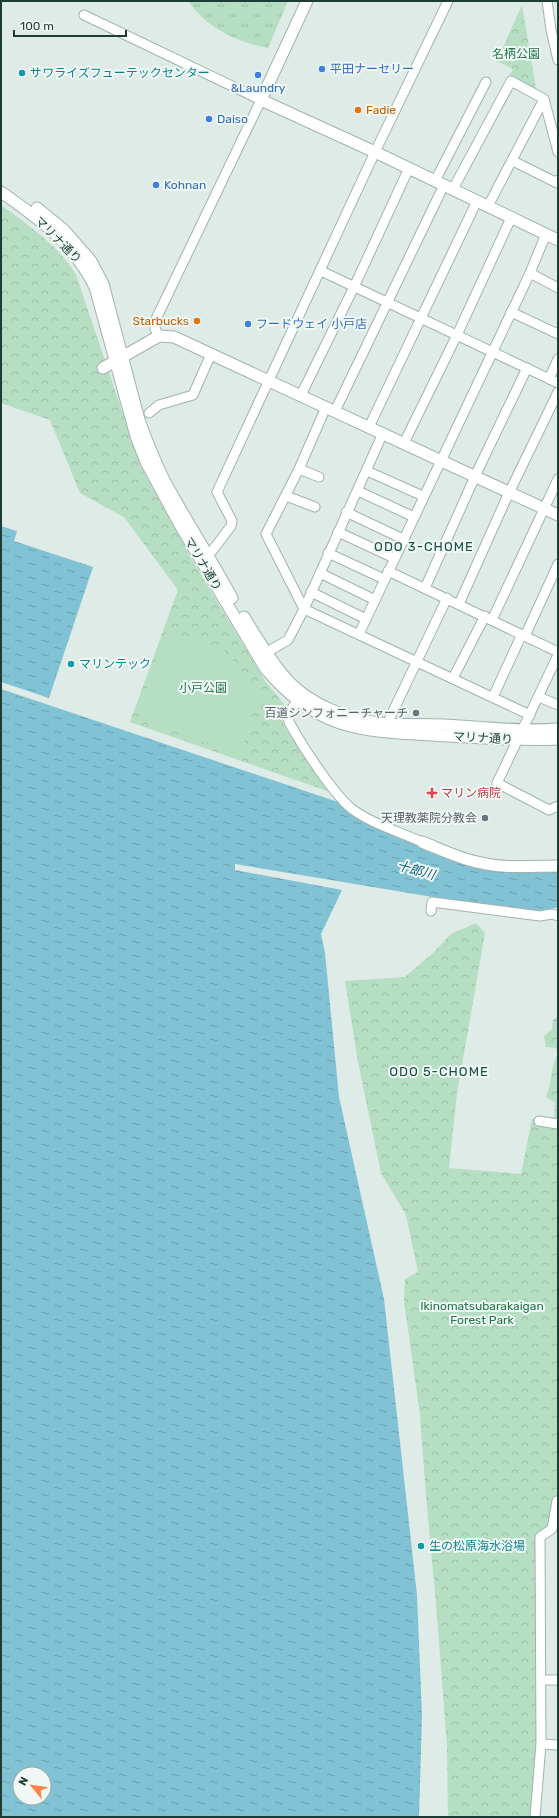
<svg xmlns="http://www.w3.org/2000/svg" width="559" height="1818" font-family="Rubik,'Noto Sans JP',sans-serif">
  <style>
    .grass { fill: url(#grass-tufts) }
    .forest { fill: url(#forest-crowns) }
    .pitch { fill: #b5dec3 }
    .water { fill: url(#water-ripples); fill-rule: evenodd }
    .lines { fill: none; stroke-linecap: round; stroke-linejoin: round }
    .minor-casing { stroke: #a1b3ae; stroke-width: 11 }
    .tertiary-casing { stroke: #a1b3ae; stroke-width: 13 }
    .minor { stroke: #fff; stroke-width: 9 }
    .tertiary { stroke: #fff; stroke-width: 11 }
    .shop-dot { fill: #3f7fe0; stroke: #eff8f4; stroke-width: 1.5 }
    .culture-dot { fill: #0f9aa8; stroke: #eff8f4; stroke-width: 1.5 }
    .food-dot { fill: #e8710a; stroke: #eff8f4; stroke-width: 1.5 }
    .worship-dot { fill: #6b7280; stroke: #eff8f4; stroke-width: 1.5 }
    .health-dot { fill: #e0444e; stroke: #eff8f4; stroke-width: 1.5 }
    .labels { text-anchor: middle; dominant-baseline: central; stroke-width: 4; stroke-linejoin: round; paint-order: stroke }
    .park-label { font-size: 12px; fill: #26754b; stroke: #eff8f4 }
    .shop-label { font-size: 12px; fill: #366cbe; stroke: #eff8f4; text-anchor: start }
    .culture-label { font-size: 12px; fill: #0d838f; stroke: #eff8f4; text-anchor: start }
    .food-label { font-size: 12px; fill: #c56008; stroke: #eff8f4; text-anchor: start }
    .street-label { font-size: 12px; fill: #1e3c36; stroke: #eff8f4 }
    .worship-label { font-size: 12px; fill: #5b616d; stroke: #eff8f4; text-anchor: end }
    .health-label { font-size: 12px; fill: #be3a42; stroke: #eff8f4; text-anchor: start }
    .neighbourhood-label { font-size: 13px; letter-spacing: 1px; fill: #194f46; stroke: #eff8f4 }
    .water-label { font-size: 13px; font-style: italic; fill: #15637c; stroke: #eff8f4 }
  </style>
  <defs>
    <pattern id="grass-tufts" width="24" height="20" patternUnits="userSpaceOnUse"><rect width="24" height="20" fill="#b5dec3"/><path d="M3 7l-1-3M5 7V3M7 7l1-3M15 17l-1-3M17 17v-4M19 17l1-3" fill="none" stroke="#9bbfa8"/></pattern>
    <pattern id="forest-crowns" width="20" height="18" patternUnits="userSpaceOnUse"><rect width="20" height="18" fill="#b5dec3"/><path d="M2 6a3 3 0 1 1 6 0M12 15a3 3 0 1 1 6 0" fill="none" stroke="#9bbfa8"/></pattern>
    <pattern id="water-ripples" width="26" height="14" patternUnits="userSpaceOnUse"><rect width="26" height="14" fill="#81c2d5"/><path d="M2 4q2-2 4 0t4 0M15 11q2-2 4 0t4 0" fill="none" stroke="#699fae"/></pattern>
  </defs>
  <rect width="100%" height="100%" fill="#deebe6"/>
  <path class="grass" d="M190 1H288L268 48C239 43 206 28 189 2Z"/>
  <g class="forest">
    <path d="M522 5 536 89 510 75 513 69 497 61Z"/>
    <path d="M1 205C29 226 58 245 76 275L141 467 191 558 230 623 265 681 284 704 280 714 285 728 330 792 130 722 178 590 124 517 80 493 50 420 1 403Z"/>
    <path d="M476 923 485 933 457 1093 449 1168 521 1174 532 1119 554 1117 555 1103 546 1097C552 1084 550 1066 558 1055V1498L552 1523 537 1534 540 1675 534 1817H448L447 1746 436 1603 426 1496 420 1415 404 1301 405 1279 418 1272 406 1215 381 1173 358 1062 345 981 405 977 433 953 451 934Z"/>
    <path d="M558 1016V1053L556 1048 546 1047 544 1036 552 1029 553 1020Z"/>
  </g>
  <path class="pitch" d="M166 633 222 648 260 691 240 754 141 720 138 715 140 707Z"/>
  <g class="water">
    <path d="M1 526 17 531 14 541 93 567 49 698 1 682Z"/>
    <path d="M1 689 341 803 352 815 458 861 558 871V907L542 912 481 905 235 864V870L342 890 321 934 325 953 339 1097 384 1299 417 1595 422 1716 419 1817H1ZM20 1774H44V1798H20Z"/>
  </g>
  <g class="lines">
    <defs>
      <g id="minor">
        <path d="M547 1 551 30 558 60"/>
        <path d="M84 15 261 100 156 319 155 329 159 336"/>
        <path d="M544 99 558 152"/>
        <path d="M513 161 557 183 558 180"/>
        <path d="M435 181 486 82"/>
        <path d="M453 189 511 81 544 99 488 206"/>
        <path d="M321 271 558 383"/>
        <path d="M530 273 558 288"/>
        <path d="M511 312 558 334"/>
        <path d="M549 379 558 359"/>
        <path d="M301 395 354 287 409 168"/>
        <path d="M326 407 299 469 266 534 304 609 530 715"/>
        <path d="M335 411 444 185"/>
        <path d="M149 413 159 405 193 395 211 354"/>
        <path d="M369 427 477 201"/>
        <path d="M404 443 457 335 511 218"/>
        <path d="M299 469 319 477"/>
        <path d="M367 471 423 496"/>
        <path d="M358 491 414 517"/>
        <path d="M286 496 315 507"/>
        <path d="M346 512 403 539"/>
        <path d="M338 532 394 558"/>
        <path d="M208 553 212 551 231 526 232 521 217 492 375 152 448 1"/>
        <path d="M328 553 384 579"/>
        <path d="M388 571 558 652"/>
        <path d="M320 573 375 600"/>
        <path d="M425 588 477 472 527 368"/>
        <path d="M311 592 366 619"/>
        <path d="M459 604 507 497 558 392"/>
        <path d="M492 620 558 479"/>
        <path d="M359 634 530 273 546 234"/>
        <path d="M525 636 558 564"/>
        <path d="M267 652 288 640 304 609 383 433"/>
        <path d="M558 655 497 783 549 810 558 806"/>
        <path d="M453 678 485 616"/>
        <path d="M493 697 522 634"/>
        <path d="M539 697 558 705"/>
        <path d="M297 701C292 708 288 713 289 722 301 744 333 794 352 809 372 824 400 832 422 842"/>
        <path d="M387 724 447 598"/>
        <path d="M431 911 432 902 540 916 552 914 558 916"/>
        <path d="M539 1121 558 1124"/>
        <path d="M542 1680H558"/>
        <path d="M541 1744 558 1745"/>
        <path d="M535 1817 541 1744 540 1537 552 1529 557 1501H558"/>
      </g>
      <g id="tertiary">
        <path d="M307 1 261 100 375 152 558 240"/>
        <path d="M1 192C40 219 73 243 95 287L136 436 146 462 180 525 265 668C321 735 368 731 448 736 485 738 521 741 558 739"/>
        <path d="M37 208 64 230 91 261 103 284 139 420C148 444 157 469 170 491 190 527 212 561 232 598"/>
        <path d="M103 368 159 336 174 337 558 515"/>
        <path d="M244 617C256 637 268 657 283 675 307 705 351 721 388 724 406 725 425 724 443 725 481 727 520 732 558 729"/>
        <path d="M422 842C440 849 458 858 477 862 503 869 532 866 558 866"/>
      </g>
    </defs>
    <use href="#minor" class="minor-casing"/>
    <use href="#tertiary" class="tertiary-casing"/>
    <use href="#minor" class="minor"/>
    <use href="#tertiary" class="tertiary"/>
  </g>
  <g class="shop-dot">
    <circle cx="322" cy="69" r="4"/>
    <circle cx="258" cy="75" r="4"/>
    <circle cx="209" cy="119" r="4"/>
    <circle cx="156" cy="185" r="4"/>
    <circle cx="248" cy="324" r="4"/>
  </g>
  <g class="culture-dot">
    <circle cx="22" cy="73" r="4"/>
    <circle cx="71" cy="664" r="4"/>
    <circle cx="421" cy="1546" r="4"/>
  </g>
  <g class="food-dot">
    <circle cx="358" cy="110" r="4"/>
    <circle cx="197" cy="321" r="4"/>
  </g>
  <g class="worship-dot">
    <circle cx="416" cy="713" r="4"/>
    <circle cx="485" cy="818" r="4"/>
  </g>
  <path class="health-dot" d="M430 787h4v4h4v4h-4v4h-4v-4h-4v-4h4z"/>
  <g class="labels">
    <g class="park-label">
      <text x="516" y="54">名柄公園</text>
      <text x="203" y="688">小戸公園</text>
      <text x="482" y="1306">Ikinomatsubarakaigan<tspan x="482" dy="14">Forest Park</tspan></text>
    </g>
    <g class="shop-label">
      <text x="330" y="69">平田ナーセリー</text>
      <text x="258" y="88" text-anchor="middle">&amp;Laundry</text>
      <text x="217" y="119">Daiso</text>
      <text x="164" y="185">Kohnan</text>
      <text x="256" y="324">フードウェイ 小戸店</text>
    </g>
    <g class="culture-label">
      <text x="30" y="73">サワライズフューテックセンター</text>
      <text x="79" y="664">マリンテック</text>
      <text x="429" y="1546">生の松原海水浴場</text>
    </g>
    <g class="food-label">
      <text x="366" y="110">Fadie</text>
      <text x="189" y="321" text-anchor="end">Starbucks</text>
    </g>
    <g class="street-label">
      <text transform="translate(58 240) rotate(45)">マリナ通り</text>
      <text transform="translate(203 564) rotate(59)">マリナ通り</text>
      <text transform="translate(483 738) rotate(3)">マリナ通り</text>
    </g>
    <g class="worship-label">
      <text x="408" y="713">百道シンフォニーチャーチ</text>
      <text x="477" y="818">天理教薬院分教会</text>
    </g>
    <g class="health-label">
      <text x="441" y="793">マリン病院</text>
    </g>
    <g class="neighbourhood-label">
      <text x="424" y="546">ODO 3-CHOME</text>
      <text x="439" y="1071">ODO 5-CHOME</text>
    </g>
    <g class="water-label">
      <text transform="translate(416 870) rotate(15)">十郎川</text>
    </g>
  </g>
  <rect width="559" height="1818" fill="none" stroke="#1e3c36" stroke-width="4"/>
  <g transform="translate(32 1786) rotate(299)"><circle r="19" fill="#eff8f4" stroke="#9bada8"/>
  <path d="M0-3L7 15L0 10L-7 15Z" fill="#fc844b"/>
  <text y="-6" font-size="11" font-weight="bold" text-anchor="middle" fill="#1e3c36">N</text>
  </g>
  <path d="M14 30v6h112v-6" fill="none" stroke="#1e3c36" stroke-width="2"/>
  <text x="20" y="30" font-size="12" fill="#1e3c36" stroke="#eff8f4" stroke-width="3" paint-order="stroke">100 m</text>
</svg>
